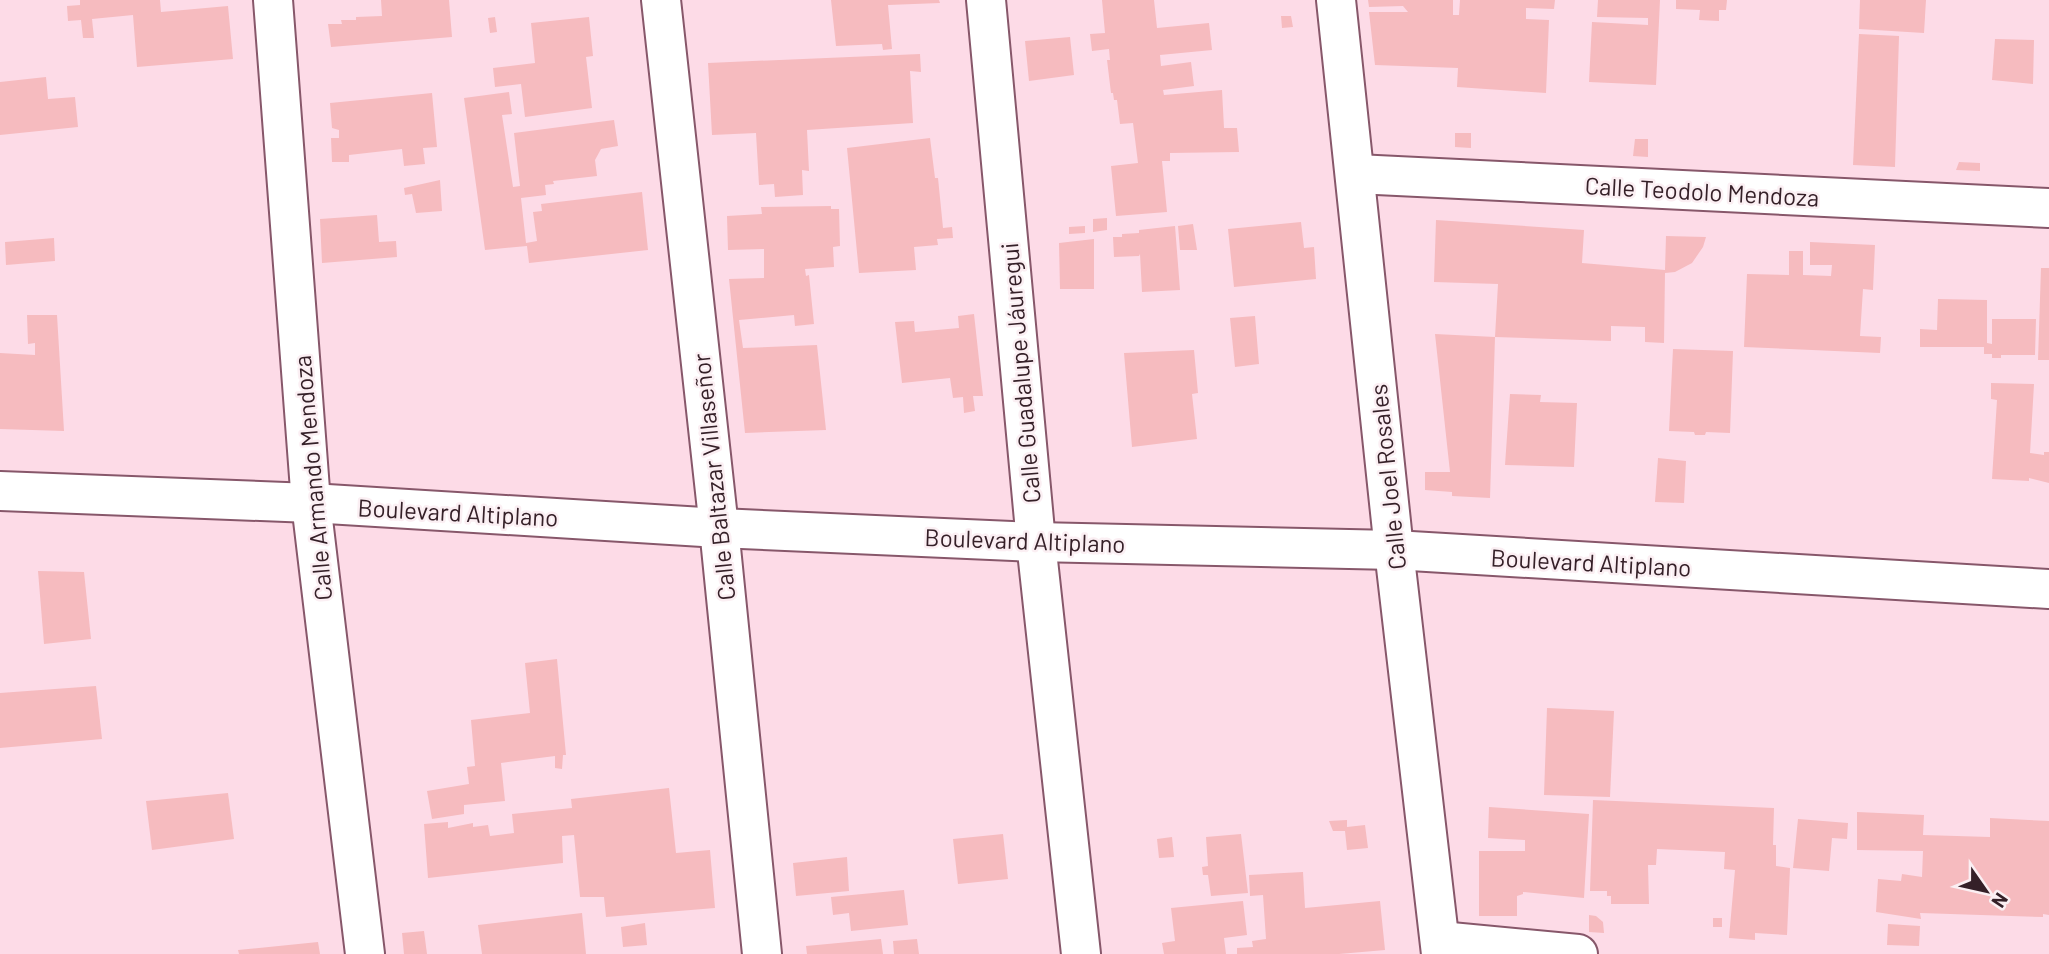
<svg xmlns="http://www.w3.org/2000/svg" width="2049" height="954" font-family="Barlow,sans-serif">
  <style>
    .building { fill: #f6bbbf }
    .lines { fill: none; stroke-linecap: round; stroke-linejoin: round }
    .minor-casing { stroke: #87576a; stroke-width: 42 }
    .minor { stroke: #fff; stroke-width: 38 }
    .labels { text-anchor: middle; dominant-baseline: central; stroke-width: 5; stroke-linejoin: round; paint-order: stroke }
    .street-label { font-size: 24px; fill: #352028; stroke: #fbeff3 }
  </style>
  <rect width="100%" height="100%" fill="#fddbe7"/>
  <g class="building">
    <path d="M80 0H160L161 12 228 6 233 59 137 67 133 15 92 19 94 38H83L81 20 68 21 67 6 80 5Z"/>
    <path d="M381 0H449L452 37 331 47 328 24H342L341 20H356V17L382 16Z"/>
    <path d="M831 0H939L940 3 888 5 892 49 883 50 882 44 836 46Z"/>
    <path d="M1102 0H1154L1157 28 1209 23 1212 50 1160 55 1161 66 1191 62 1194 86 1163 90 1164 95 1222 90 1224 128H1237L1239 152 1170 153V161H1162L1167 212 1116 216 1111 166 1138 163 1133 123 1120 124 1117 100H1114L1113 93H1111L1107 60H1110L1109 49 1092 51 1090 34 1105 33Z"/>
    <path d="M1368 0H1453V15H1459L1460 0H1555L1554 9 1526 8V19L1549 20 1546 93 1457 87 1458 68 1375 65 1369 12H1408L1403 6 1369 7Z"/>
    <path d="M1598 0H1660L1656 85 1589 82 1592 22 1648 25V18L1597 17Z"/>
    <path d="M1676 0H1727L1726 10H1719V21L1699 20 1700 10 1676 9Z"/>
    <path d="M1860 0H1926L1924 33 1859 29Z"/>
    <path d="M1281 16H1291L1293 27 1282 28Z"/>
    <path d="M495 17 497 32 490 33 488 18Z"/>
    <path d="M589 17 593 56 586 57 592 108 525 117 521 84 495 87 493 68 535 63 531 23Z"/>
    <path d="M1859 34 1899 36 1895 167 1853 165Z"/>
    <path d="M1070 37 1074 75 1029 81 1025 41Z"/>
    <path d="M1995 39 2034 40 2033 84 1992 80Z"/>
    <path d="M920 54 921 72 910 71 913 123 807 130 809 171 802 170 803 195 775 197 774 184 759 185 756 133 712 135 708 63Z"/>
    <path d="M46 77 48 99 75 97 78 127 0 135V82Z"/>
    <path d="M509 92 512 114 502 115 513 187 520 186 514 133 614 120 618 146 601 149 595 160 597 176 553 181 554 184 545 185 546 195 521 198 526 243 537 241 533 212 542 211 541 204 642 192 648 250 529 263 527 246 485 250 464 98Z"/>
    <path d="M432 93 437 147 423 148 425 164 404 166 402 149 349 155V162H332L331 138H339V130L332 128 330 103Z"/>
    <path d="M1455 133H1471V148L1455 147Z"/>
    <path d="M930 138 935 178H938L943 228 952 227 953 238 937 239 938 245 914 247 916 270 859 273 847 148Z"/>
    <path d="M1635 139H1648V157L1633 156Z"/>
    <path d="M1959 162 1980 163V171L1956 170Z"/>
    <path d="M440 180 442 211 416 213 412 194 405 195 404 188Z"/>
    <path d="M831 206V209H839L840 246 833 247 834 267 805 269 806 276 809 275 814 324 795 326 794 315 739 320 743 348 817 345 826 430 745 433 729 279 764 278V249L728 250 727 216 762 214 761 207Z"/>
    <path d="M377 215 379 242 396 241 397 257 322 263 320 219Z"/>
    <path d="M1107 218V230L1093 232V219Z"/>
    <path d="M1436 220 1584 230 1582 263 1665 270 1666 236 1706 237 1703 247 1692 263 1675 272 1665 273 1664 343 1645 342V327L1611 326V341L1495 337 1498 284 1434 282Z"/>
    <path d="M1301 222 1304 248 1314 247 1316 279 1234 287 1228 229Z"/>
    <path d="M1193 224 1197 250H1180L1178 226Z"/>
    <path d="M1085 226V233L1069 234V227Z"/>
    <path d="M1175 226 1180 290 1142 292 1140 254 1139 256 1114 257 1113 237H1122V234L1139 233V230Z"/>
    <path d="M54 238 55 261 6 265 5 242Z"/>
    <path d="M1094 239V289H1060L1059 243Z"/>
    <path d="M1810 242 1875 245 1873 290 1863 289 1860 336 1881 337 1880 353 1744 347 1747 274 1789 275V251H1803V275L1831 276 1832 265H1810Z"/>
    <path d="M2041 268H2049V360H2038Z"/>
    <path d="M1938 299 1987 300V343L1992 344V319H2036L2035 355H2001V358H1992V354H1984V347H1920V329L1937 330Z"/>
    <path d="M974 314 983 396H973L975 411 964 413 963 397 953 398 950 378 902 383 895 322 914 321 915 332 959 328 958 316Z"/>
    <path d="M27 315H57L64 431 0 429V353L35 355V343L28 344Z"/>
    <path d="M1255 316 1259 364 1235 367 1230 318Z"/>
    <path d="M1435 334 1495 337 1490 498 1452 496V492L1425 490V472H1450Z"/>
    <path d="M1673 349 1733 351 1730 433 1706 432 1705 435H1695L1694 432 1669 431Z"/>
    <path d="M1194 350 1198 393 1192 394 1197 439 1132 447 1124 353Z"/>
    <path d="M1991 383 2034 384 2030 453 2044 455V452H2049V483L2029 478V481L1992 479 1997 400 1991 399Z"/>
    <path d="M1510 394 1541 395 1540 402 1577 403 1574 467 1505 465Z"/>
    <path d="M1658 458 1686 461 1684 503 1655 502Z"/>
    <path d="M38 571 84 572 91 639 44 644Z"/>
    <path d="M557 659 566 755H563L562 769 555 768V756L501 763 505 801 464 805V814L432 819 427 791 469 784 467 767 475 766 471 720 530 713 525 663Z"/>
    <path d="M96 686 102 739 0 748V693Z"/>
    <path d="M1547 708 1614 711 1610 797 1544 795Z"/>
    <path d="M669 788 676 853 710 850 715 908 606 917 604 897H580L574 835 562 836 563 863 428 878 424 824 448 822V828L473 823V827L488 825 490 836 514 833 512 814 572 808 571 799Z"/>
    <path d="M228 793 234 839 152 850 146 801Z"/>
    <path d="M1593 800 1774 808 1773 845H1776V866L1790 868 1787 935 1755 933V940L1729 938 1735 870 1724 869 1725 852 1657 849 1656 865H1648L1649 904H1611V896H1607V891H1590Z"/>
    <path d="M1489 807 1589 814 1584 898 1523 892V894L1517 896V916H1479V851H1525V840L1488 838Z"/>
    <path d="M1857 812 1924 815 1923 835 1990 837V818L2049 821V915L2043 914V917L1920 913 1921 919 1876 912 1878 879 1901 881 1902 874 1922 877 1923 851 1857 850Z"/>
    <path d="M1798 819 1848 823 1847 839 1832 838 1829 871 1793 868Z"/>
    <path d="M1347 820V827L1365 825 1368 848 1347 850 1345 831H1333L1329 821Z"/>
    <path d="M1003 834 1008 879 958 884 953 839Z"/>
    <path d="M1241 834 1248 893 1211 896 1208 875H1203L1202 867 1208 866 1206 837Z"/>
    <path d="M1172 837 1174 857 1159 858 1157 839Z"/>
    <path d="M847 857 849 891 796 896 793 863Z"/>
    <path d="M1303 872 1305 908 1380 901 1385 950 1339 954H1237V948L1253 947 1252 941 1266 939 1263 895 1250 896 1249 875Z"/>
    <path d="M904 890 908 925 851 931 849 913 833 915 831 897Z"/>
    <path d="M1243 901 1247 935 1224 938 1226 954H1164L1162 943 1175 941 1171 908Z"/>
    <path d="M582 913 586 954H482L478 925Z"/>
    <path d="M1589 915 1596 916 1603 922 1604 933 1589 932Z"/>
    <rect x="1713" y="918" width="9" height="9"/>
    <path d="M645 923 647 945 623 947 621 927Z"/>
    <path d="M1888 924 1920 926 1919 946 1887 945Z"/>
    <path d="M424 931 427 954H404L402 933Z"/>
    <path d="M881 939 883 954H807L806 946Z"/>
    <path d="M917 939 919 954H894L893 941Z"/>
    <path d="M318 942 320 954H239L238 950Z"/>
  </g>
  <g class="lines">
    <defs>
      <g id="minor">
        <path d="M273 0 311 503 365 954"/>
        <path d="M661 0 719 528 762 954"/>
        <path d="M986 0 1036 542 1081 954"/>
        <path d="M1336 0 1394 550 1441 954"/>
        <path d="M1356 174 2049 208"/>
        <path d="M0 491 311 503 719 528 1036 542 1394 550 2049 589"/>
        <path d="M1440 941 1578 954"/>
      </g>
    </defs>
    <use href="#minor" class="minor-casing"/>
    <use href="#minor" class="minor"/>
  </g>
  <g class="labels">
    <g class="street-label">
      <text transform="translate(1702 191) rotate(3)">Calle Teodolo Mendoza</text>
      <text transform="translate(1020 373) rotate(-95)">Calle Guadalupe Jáuregui</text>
      <text transform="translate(713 477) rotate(-96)">Calle Baltazar Villaseñor</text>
      <text transform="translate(1387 477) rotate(-96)">Calle Joel Rosales</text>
      <text transform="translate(312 478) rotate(-95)">Calle Armando Mendoza</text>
      <text transform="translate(458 512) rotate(3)">Boulevard Altiplano</text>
      <text transform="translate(1025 540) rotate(2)">Boulevard Altiplano</text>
      <text transform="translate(1591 562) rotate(3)">Boulevard Altiplano</text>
    </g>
  </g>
  <g transform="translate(1986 891) rotate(124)" stroke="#fbeff3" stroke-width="5" paint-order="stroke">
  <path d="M0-5L12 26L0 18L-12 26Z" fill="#352028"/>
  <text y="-10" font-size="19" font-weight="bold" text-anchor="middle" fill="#352028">N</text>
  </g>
</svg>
